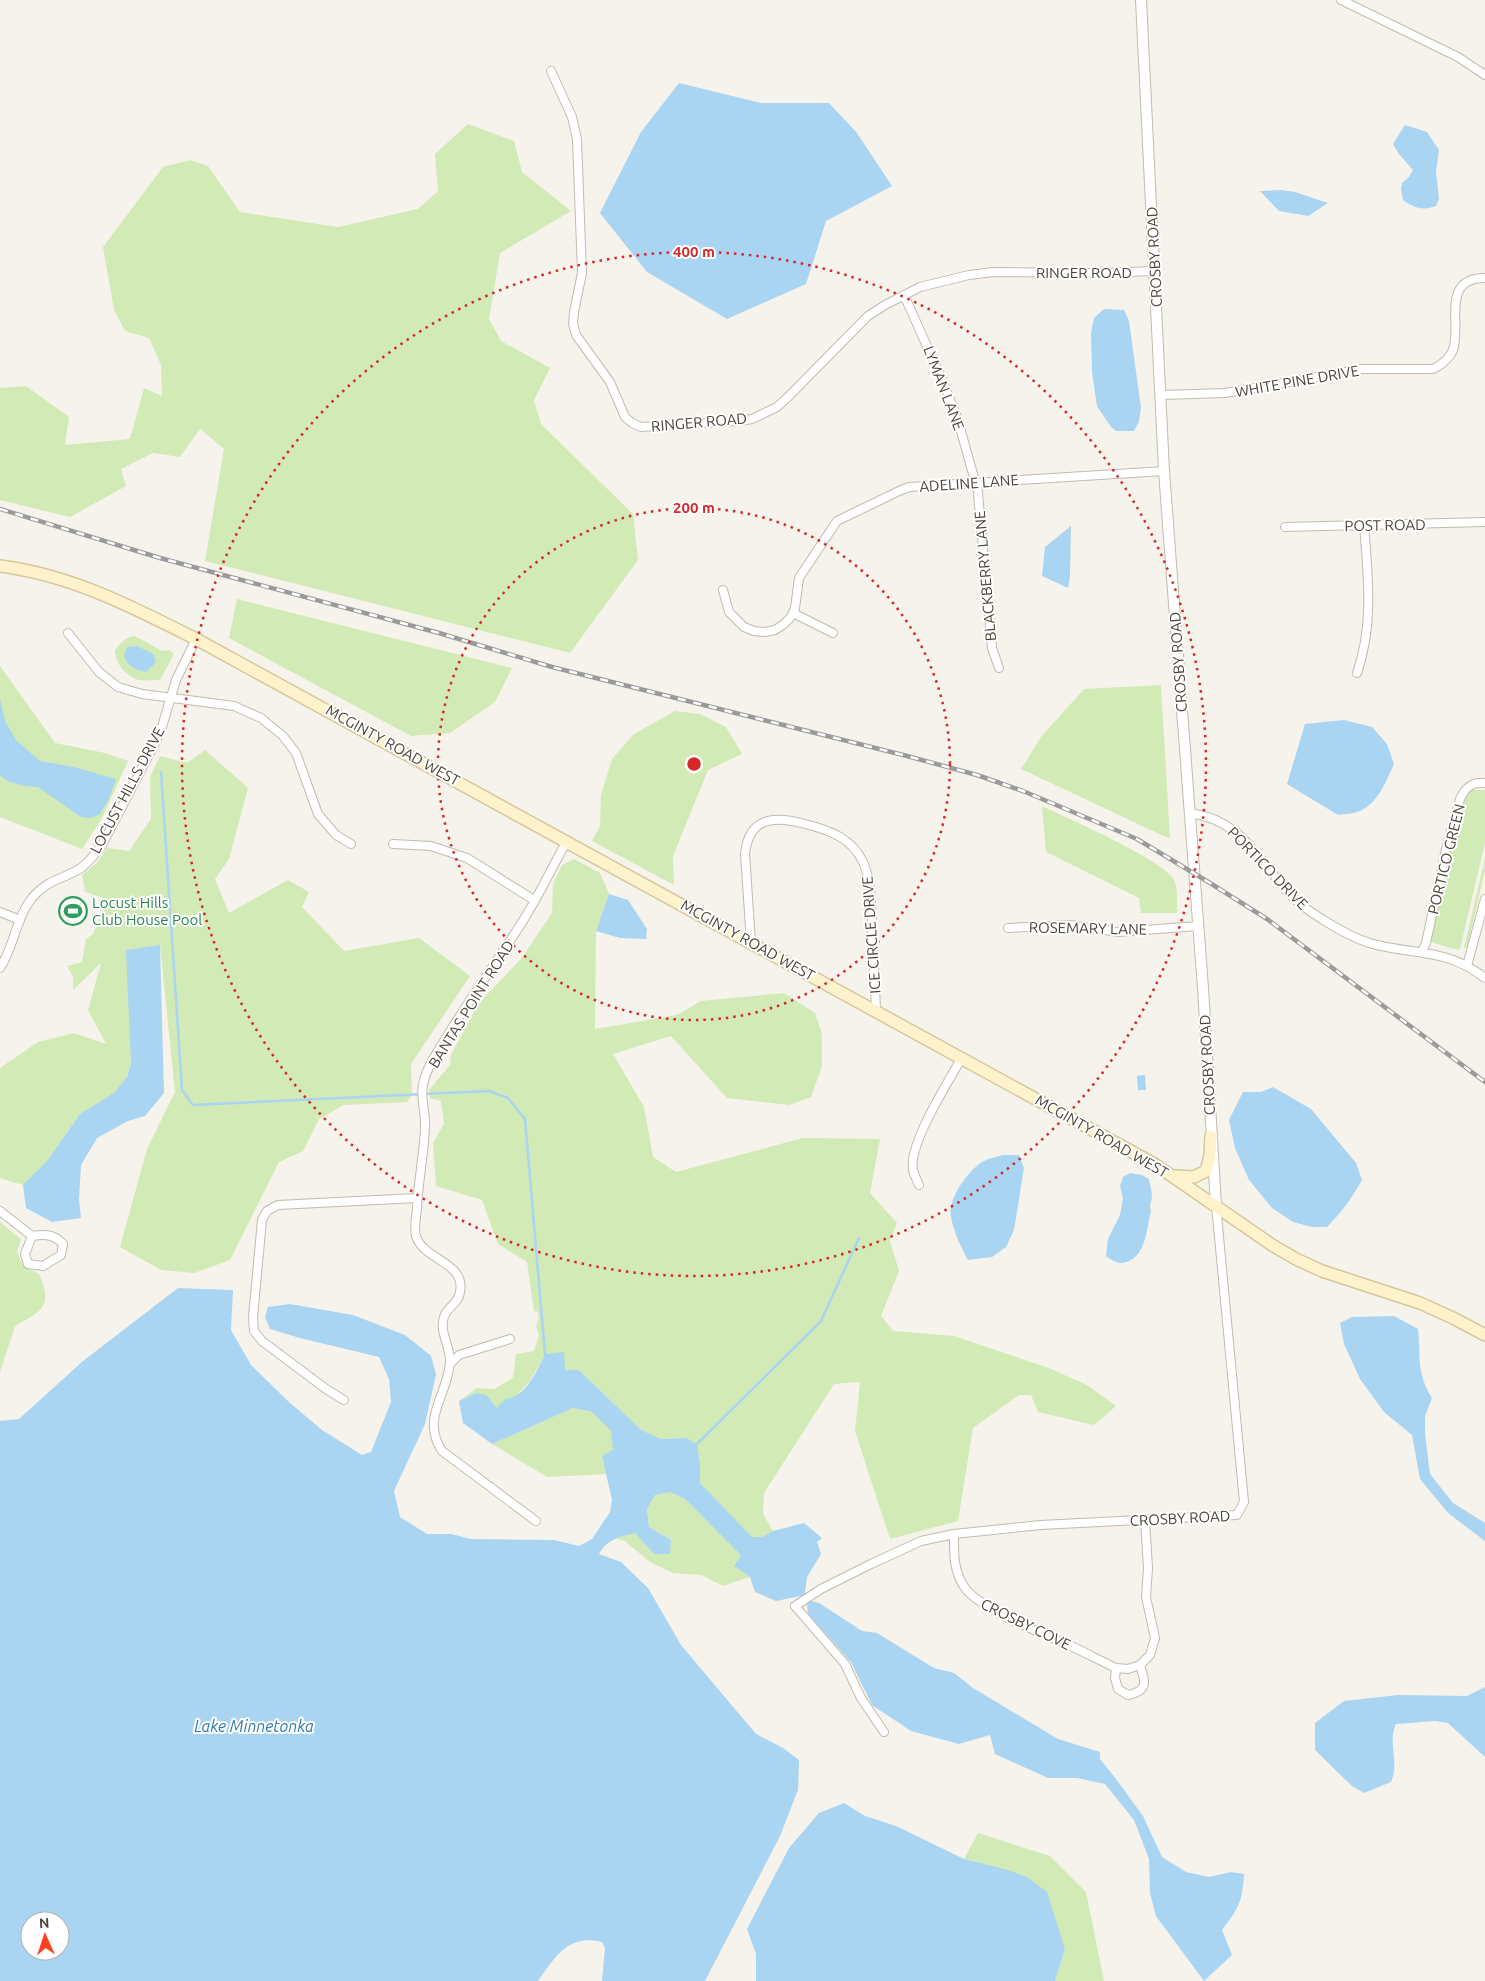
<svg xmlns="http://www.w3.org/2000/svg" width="1485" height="1981" font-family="Ubuntu,sans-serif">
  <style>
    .green { fill: #d2eab5 }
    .water { fill: #a9d4f2; fill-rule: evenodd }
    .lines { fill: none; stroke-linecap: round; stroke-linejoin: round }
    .stream { stroke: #a9d4f2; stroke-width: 2.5 }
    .minor-casing { stroke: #c2bbae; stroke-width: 10 }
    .tertiary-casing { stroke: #c2bbae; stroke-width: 12 }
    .secondary-casing { stroke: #d6c79b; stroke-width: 14 }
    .minor { stroke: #fff; stroke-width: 8 }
    .tertiary { stroke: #fff; stroke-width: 10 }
    .secondary { stroke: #fff3cd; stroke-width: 11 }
    .rail-casing { stroke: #9a9a9a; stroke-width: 4.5 }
    .rail { stroke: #fff; stroke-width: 2.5; stroke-dasharray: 8; stroke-linecap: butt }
    .ring { fill: none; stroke: #d62828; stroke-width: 2.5; stroke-dasharray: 2.5 5 }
    .labels { text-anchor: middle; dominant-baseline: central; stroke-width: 4; stroke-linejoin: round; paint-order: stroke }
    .street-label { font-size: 15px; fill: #4b4439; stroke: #fff }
    .leisure-label { font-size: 15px; fill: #27864d; stroke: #fff; text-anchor: start }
    .water-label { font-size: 16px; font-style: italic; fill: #2e7ab2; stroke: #fff }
    .centre { fill: #d62828; stroke: #fff; stroke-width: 2.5 }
    .ring-label { font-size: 15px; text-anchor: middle; font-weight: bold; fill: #d62828; stroke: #fff; stroke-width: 4; stroke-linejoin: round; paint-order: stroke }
  </style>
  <rect width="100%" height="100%" fill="#f6f3ec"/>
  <g class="green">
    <path d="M468 124 514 141 522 172 571 211 500 253 489 319 501 341 550 368 534 400 541 424 633 514 638 560 570 653 205 561 224 449 200 429 180 457 153 453 121 469 126 486 70 517 0 500V388L26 386 69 417 65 445 130 439 144 388 162 396 161 365 149 338 125 331 114 310 103 247 163 167 190 160 208 166 240 212 338 227 418 209 438 191 435 154Z"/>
    <path d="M237 599 512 668 495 702 450 733 411 736 229 638Z"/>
    <path d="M135 636 162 651 169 650 174 654 160 680C154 680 145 681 139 680 126 676 115 664 115 650 121 643 125 637 135 636Z"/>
    <path d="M0 666 55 743 105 753 128 761 102 818 82 849 0 817Z"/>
    <path d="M1161 685 1170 839 1021 769 1041 737 1084 689Z"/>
    <path d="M675 711 700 714 726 727 742 754 708 770 673 856 674 885 592 841 600 826 601 795 612 759 634 734Z"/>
    <path d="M205 750 248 788 229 859 215 879 229 913 288 880 309 892 302 907 344 951 419 938 470 976 411 1064 412 1095 407 1102 344 1105 319 1119 303 1151 279 1162 230 1260 194 1273 161 1270 120 1247 147 1149 175 1092 160 945 127 1077 114 1094 80 1114 47 1161 23 1185 0 1178V1068L38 1042 74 1033 106 1044 88 1010 101 963 73 990V977L67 966 82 962 86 939 93 934 107 899 85 892 82 875 97 863 107 848 129 851 151 819 150 777 160 756 187 763Z"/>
    <path d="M1472 790H1485V843L1460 949 1458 950 1430 942V939L1462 802 1466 795Z"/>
    <path d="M1042 806C1066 818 1168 861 1175 882 1178 891 1177 904 1177 913H1141L1139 898 1046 852Z"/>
    <path d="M1485 858V870L1467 948H1464Z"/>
    <path d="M574 859 600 873 609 894 596 931 595 1029 677 1015 701 1001 784 993 815 1013 822 1034V1066L811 1097 789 1105 727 1098 671 1036 613 1054 644 1107 653 1157 676 1172 803 1138 880 1139 870 1193 897 1223 890 1241 899 1271 881 1316 893 1331 954 1336 1049 1368 1087 1385 1116 1406 1094 1425 1038 1412 1031 1395H1019L973 1428 958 1521 890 1539 855 1431 860 1382 834 1384 764 1493 763 1514 773 1531 762 1537 752 1538 700 1483V1464L686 1438 661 1439 641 1430 579 1370H565L545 1354C531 1382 524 1392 497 1409L476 1393 459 1401 477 1388 494 1389 513 1378 516 1354 534 1351 539 1336 536 1326 539 1318 538 1312 534 1311 527 1262 498 1244 482 1200 436 1186 433 1143 444 1124 441 1101 430 1098 429 1090 450 1065 451 1055 478 1004 521 959 552 913 553 884 562 865Z"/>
    <path d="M0 1222 21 1239 17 1252 23 1266 39 1274C53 1307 43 1310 15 1326L0 1372Z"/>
    <path d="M573 1408 592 1412 611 1431 614 1450 602 1456 606 1474 547 1477 492 1444Z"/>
    <path d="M670 1492 685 1499 742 1555 734 1566 750 1577 723 1586 701 1575 673 1573 650 1562 625 1541 614 1538 635 1533 654 1554 671 1540 649 1527 647 1509 655 1495Z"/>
    <path d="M978 1833 1050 1856 1086 1892 1104 1981H1055L1065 1949 1041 1889 1027 1877 964 1859Z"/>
  </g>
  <g class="water">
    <path d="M679 83 761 103H829L857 133 892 186 826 221 806 284 727 319 647 272 600 213 641 132Z"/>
    <path d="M1405 125 1427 132 1439 150 1436 172 1439 199 1436 206C1423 211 1414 208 1403 200L1401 189 1402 183 1409 177 1413 170 1399 154 1393 144Z"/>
    <path d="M1281 190 1295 192 1328 203 1308 216 1279 211 1260 191Z"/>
    <path d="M1104 309 1124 310 1129 321 1141 408 1139 421 1134 431H1116L1111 427 1097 406 1092 372 1091 333 1094 318Z"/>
    <path d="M1071 526 1070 576 1068 588 1042 576 1045 547Z"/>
    <path d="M137 646 153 654 156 662 146 672C135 670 128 666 124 656L127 647Z"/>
    <path d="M0 699 5 721 16 740 40 761 74 767 116 779 108 801 99 815 90 818 81 817 38 787 24 786 7 781 0 775Z"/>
    <path d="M1344 720 1372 727 1387 744 1394 764C1386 781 1379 801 1362 810 1355 814 1345 814 1338 815L1287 784 1305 724Z"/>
    <path d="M609 894 628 900 647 929 646 939 620 938 596 931Z"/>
    <path d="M73 904 75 906 82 907 83 912 78 915 77 919 64 916V908L70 907Z"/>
    <path d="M160 945 164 1093 145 1116 128 1121 97 1138 81 1165 79 1200 81 1218 52 1222 26 1208 23 1185 47 1161 80 1114 114 1093 127 1077 131 1063 126 950Z"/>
    <path d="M1145 1075 1146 1090H1138L1137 1076Z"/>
    <path d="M1273 1087 1311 1109 1356 1163 1362 1180C1352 1198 1341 1213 1327 1227H1312L1293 1222 1272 1208 1249 1180 1235 1148 1229 1120 1243 1092H1261Z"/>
    <path d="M1003 1155H1019L1024 1168 1014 1230 1006 1247 992 1257 968 1260C961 1247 953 1231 951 1216 947 1199 969 1169 984 1161 990 1158 997 1157 1003 1155Z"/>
    <path d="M1130 1173 1142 1175 1149 1179C1150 1185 1152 1191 1152 1198 1151 1203 1149 1205 1151 1211 1146 1229 1147 1254 1127 1262 1119 1265 1113 1261 1106 1256L1108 1239 1120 1215 1123 1198 1120 1186 1123 1177Z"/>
    <path d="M178 1288 233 1290 231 1330 251 1365 290 1403 322 1430 362 1455 371 1452 391 1402 389 1379 379 1357 300 1338 270 1329 265 1317 268 1307 290 1304 353 1315 405 1335 431 1356 436 1374 425 1424 394 1491 400 1517 427 1534H451L471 1539 554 1540 579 1546 592 1539 610 1512 612 1500 602 1456 613 1450 611 1431 592 1412 573 1408 492 1444 463 1423 459 1401 476 1393 486 1395 497 1408 505 1399C526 1397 537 1371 545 1354L564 1352 565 1370H579L641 1430 661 1439 686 1438 697 1444 700 1464V1483L752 1537H762L773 1531 804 1523 822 1538 817 1542 821 1554 807 1577 805 1592 811 1601 819 1603 862 1631 877 1633 934 1668 954 1673 973 1688 1058 1739 1100 1752V1759L1116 1779 1143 1816 1162 1857 1186 1872 1209 1877 1231 1872 1244 1874C1242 1903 1239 1907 1222 1930L1232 1955 1204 1981 1156 1916 1150 1893 1149 1859 1134 1820 1105 1784 1077 1778H1048L995 1754 990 1735 959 1744 911 1731 872 1705 851 1662 808 1614 807 1604 801 1596 776 1601 755 1592 750 1577 734 1566 741 1555 685 1499 670 1492 655 1495 647 1509 649 1527 671 1540 670 1554H654L635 1533C620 1537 607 1539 599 1554L621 1562 648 1588 681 1645 756 1734 783 1748 799 1760 798 1790 780 1836 705 1981H602L605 1948 602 1942C568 1934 556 1956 538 1981H0V1421L19 1419 83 1361ZM30 1921H60V1951H30Z"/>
    <path d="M1394 1316 1418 1329C1421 1358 1416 1372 1432 1398L1425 1416V1434L1430 1474 1453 1503 1485 1523V1541L1448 1513 1420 1479 1412 1435 1384 1412 1360 1379 1344 1344 1340 1323 1352 1317Z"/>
    <path d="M1485 1687V1757L1448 1723 1435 1721 1396 1724C1387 1743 1400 1762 1391 1782L1364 1793 1352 1786 1315 1750V1723L1344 1701 1398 1695 1467 1696Z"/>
    <path d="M844 1803 865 1816 896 1826 964 1859 1008 1870 1027 1877 1047 1892 1065 1949 1055 1981H756V1954L747 1929 789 1848 819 1813Z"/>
  </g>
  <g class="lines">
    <g class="stream">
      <path d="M161 772 182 1090 193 1105 489 1091 508 1098 525 1119 545 1354"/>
      <path d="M697 1444 821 1321 859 1238"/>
    </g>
    <defs>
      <g id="minor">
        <path d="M1341 0 1458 57 1485 75"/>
        <path d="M551 71 572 117 577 139 582 273 574 312 573 324 576 335 610 382 625 417 632 423 641 427 739 421 752 419 777 407 787 398 868 316 885 305 920 287 969 275 993 272 1101 273 1154 271"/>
        <path d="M904 295 943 382 957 417 975 481 977 483 992 648 999 668"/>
        <path d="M1161 395 1225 393 1362 369H1433C1441 365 1449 360 1453 350 1462 325 1440 278 1485 278"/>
        <path d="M1285 527 1485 522"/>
        <path d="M723 590 729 612 744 627 754 631 765 632 775 630 784 624 791 617 795 608 799 578 837 521 899 491 909 487 1164 471"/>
        <path d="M793 613 833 633"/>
        <path d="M68 633 99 672 118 687 142 694 234 706 261 718 283 736 296 753 318 814 336 835 351 844"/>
        <path d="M1357 673C1374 624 1368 576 1364 525"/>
        <path d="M1189 813C1240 819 1256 856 1287 891 1297 903 1312 913 1325 921 1341 931 1359 941 1377 945 1420 955 1447 949 1485 978"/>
        <path d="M393 844 431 846 467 858 534 900"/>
        <path d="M0 912 20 920"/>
        <path d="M1008 928 1071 925 1118 932 1198 926"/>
        <path d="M751 942 745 854C749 816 775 816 805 824 829 830 852 838 863 862 872 882 871 905 872 926 873 954 875 982 876 1010"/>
        <path d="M1422 951 1426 943 1446 849 1460 799C1465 788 1472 781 1485 783"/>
        <path d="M1467 966 1485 899"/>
        <path d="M0 968C14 947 16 918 32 898 48 879 62 880 81 868 90 861 95 854 102 845L153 747 161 730 176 680 196 639"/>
        <path d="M919 1185C917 1180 914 1175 913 1170 908 1144 949 1081 962 1057"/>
        <path d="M0 1211 32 1236C45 1234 54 1234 63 1244L61 1255 43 1266 28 1264 25 1254 32 1236"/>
        <path d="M450 1364 459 1355 510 1339"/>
        <path d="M344 1400 326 1389 262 1341 254 1331 253 1317 262 1220 267 1211 278 1205 417 1198"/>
        <path d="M536 1521 442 1451C420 1417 449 1394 450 1361 450 1345 439 1332 444 1317 447 1307 459 1303 460 1292 466 1262 423 1260 416 1236 414 1228 416 1217 417 1209 418 1182 424 1154 425 1127 426 1113 420 1098 423 1085 425 1070 438 1051 446 1038 469 1000 495 964 519 927 537 900 551 869 567 841"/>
        <path d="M954 1534C954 1552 953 1568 963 1585 977 1609 1045 1634 1071 1646 1086 1653 1101 1661 1116 1668L1128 1669 1140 1665 1150 1655 1155 1638 1146 1597 1148 1568 1145 1520"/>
        <path d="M1116 1668 1115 1678 1118 1689 1128 1695C1148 1691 1146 1682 1140 1665"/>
        <path d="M884 1732 861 1698 845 1664 795 1606 821 1589 871 1564 921 1541 954 1534 1041 1525 1237 1515 1244 1502 1216 1205"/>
      </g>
      <path id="tertiary" d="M1141 0 1164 471 1203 988 1216 1205"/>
      <g id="secondary">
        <path d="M0 566C71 575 133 607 196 639L1156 1165 1272 1245 1296 1259 1322 1271 1420 1303 1453 1318 1485 1335"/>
        <path d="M1176 1176 1194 1177 1206 1171 1210 1156 1211 1136"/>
      </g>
    </defs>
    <use href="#minor" class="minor-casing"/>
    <use href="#tertiary" class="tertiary-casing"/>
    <use href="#secondary" class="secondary-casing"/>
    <use href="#minor" class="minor"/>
    <use href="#tertiary" class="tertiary"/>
    <use href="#secondary" class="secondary"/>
    <defs>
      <path id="rail" d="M0 509 160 558 439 633 552 667 907 756 977 775 1023 791 1137 839 1210 883 1267 919 1485 1082"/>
    </defs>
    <use href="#rail" class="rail-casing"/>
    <use href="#rail" class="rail"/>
  </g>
  <g class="ring">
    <circle cx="694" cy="764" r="256"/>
    <circle cx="694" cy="764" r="512"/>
  </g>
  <defs>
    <symbol id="stadium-ring" viewBox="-11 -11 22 22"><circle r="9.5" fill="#fff" stroke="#2e9e5b" stroke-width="1.5"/><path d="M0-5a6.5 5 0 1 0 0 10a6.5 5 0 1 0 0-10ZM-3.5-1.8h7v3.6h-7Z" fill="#2e9e5b"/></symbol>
  </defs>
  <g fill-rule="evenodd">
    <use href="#stadium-ring" x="57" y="895" width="32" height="32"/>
  </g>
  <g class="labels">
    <g class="street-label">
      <text transform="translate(1154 257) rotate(-93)">CROSBY ROAD</text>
      <text x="1084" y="272">RINGER ROAD</text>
      <text transform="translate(1297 381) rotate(-10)">WHITE PINE DRIVE</text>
      <text transform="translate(944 388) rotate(69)">LYMAN LANE</text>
      <text transform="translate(699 422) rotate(-5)">RINGER ROAD</text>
      <text transform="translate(969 483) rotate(-4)">ADELINE LANE</text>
      <text transform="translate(1385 525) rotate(-1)">POST ROAD</text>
      <text transform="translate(985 576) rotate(-95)">BLACKBERRY LANE</text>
      <text transform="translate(1178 662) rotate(-94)">CROSBY ROAD</text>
      <text transform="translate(393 745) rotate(29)">MCGINTY ROAD WEST</text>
      <text transform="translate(127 790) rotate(-62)">LOCUST HILLS DRIVE</text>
      <text transform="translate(1446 859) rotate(-76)">PORTICO GREEN</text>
      <text transform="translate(1268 868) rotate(46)">PORTICO DRIVE</text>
      <text transform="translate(1088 928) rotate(1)">ROSEMARY LANE</text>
      <text transform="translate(871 935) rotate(-94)">ICE CIRCLE DRIVE</text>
      <text transform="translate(748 940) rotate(29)">MCGINTY ROAD WEST</text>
      <text transform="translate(471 1004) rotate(-58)">BANTAS POINT ROAD</text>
      <text transform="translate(1207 1065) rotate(-93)">CROSBY ROAD</text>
      <text transform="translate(1102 1136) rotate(30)">MCGINTY ROAD WEST</text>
      <text transform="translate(1180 1518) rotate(-3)">CROSBY ROAD</text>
      <text transform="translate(1026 1624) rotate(26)">CROSBY COVE</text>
    </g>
    <g class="leisure-label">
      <text x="92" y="902">Locust Hills<tspan x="92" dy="17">Club House Pool</tspan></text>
    </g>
    <g class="water-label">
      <text x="254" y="1726">Lake Minnetonka</text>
    </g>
  </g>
  <circle cx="694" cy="764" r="8" class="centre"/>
  <g class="ring-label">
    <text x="694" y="257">400 m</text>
    <text x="694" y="513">200 m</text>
  </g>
  <g transform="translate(45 1936) rotate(357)"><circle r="24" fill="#ffffff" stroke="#b7b4b0"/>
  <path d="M0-4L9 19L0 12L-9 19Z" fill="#fc3f1d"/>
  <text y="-8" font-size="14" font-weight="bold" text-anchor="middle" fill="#4b4439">N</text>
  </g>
</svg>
